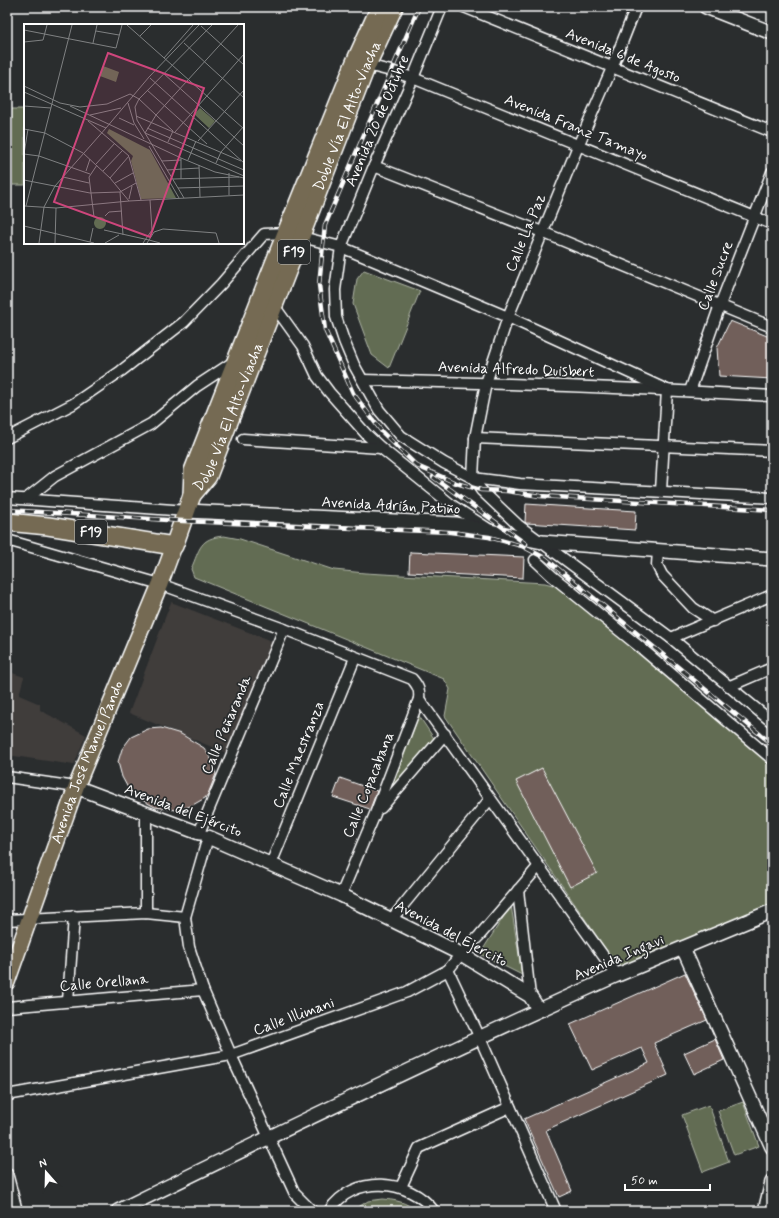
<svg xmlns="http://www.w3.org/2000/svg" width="779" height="1218" font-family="Mynerve,sans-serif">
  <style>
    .built { fill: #3f3c3b }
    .green { fill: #626c52; stroke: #b0b6a8 }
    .building { fill: #715f5a; stroke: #fff }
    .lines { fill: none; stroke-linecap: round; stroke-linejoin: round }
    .street-casing { stroke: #fff; stroke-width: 13 }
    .secondary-casing { stroke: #fff; stroke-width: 16 }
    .primary-casing { stroke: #fff; stroke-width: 18 }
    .highway-casing { stroke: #fff; stroke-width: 20 }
    .street { stroke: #2a2d2e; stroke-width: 10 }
    .secondary { stroke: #2a2d2e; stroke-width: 13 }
    .primary { stroke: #746b52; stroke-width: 15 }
    .highway { stroke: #746b52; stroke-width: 17 }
    .rail-casing { stroke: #fff; stroke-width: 4.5 }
    .rail { stroke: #2a2d2e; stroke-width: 3; stroke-dasharray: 9; stroke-linecap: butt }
    .labels { text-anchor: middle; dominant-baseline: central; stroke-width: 3.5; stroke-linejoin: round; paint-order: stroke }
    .shield { fill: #2a2d2e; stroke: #bfc0c0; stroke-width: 1 }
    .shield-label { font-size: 14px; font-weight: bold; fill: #fff }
    .street-label { font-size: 15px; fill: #fff; stroke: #2a2d2e }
    .inset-road { fill: none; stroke: #7f8182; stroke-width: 1 }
    .view { fill: #ce467c; fill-opacity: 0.15; stroke: #ce467c; stroke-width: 2 }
    .inset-edge { fill: none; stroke: #fff; stroke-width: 2 }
  </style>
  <rect width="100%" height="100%" fill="#2a2d2e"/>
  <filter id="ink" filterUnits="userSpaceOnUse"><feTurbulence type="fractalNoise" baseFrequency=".025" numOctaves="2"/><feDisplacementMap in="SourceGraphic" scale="8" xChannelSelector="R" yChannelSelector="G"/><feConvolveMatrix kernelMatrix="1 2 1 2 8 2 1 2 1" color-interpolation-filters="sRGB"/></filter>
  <g filter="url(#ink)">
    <g class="built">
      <path d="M171 602 274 642 229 754 129 713Z"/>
      <path d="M7 671 24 677 19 695 40 704V710L86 735 74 765 7 755Z"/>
    </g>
    <g class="green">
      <rect x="7" y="109" width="18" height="76"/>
      <path d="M364 270 420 291 389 368 372 355 353 304 357 279Z"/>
      <path d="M224 536 240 539 334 570 365 573 545 583 556 586 567 593 772 762V905L620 966 614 961 445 716 450 689 444 679 194 577 191 569C200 549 199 538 224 536Z"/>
      <path d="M417 713 435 740 386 799Z"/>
      <path d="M511 905 522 975 480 954Z"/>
      <path d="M743 1102 759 1146 734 1155 718 1111Z"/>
      <path d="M709 1105 729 1162 703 1172 682 1115Z"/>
      <path d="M383 1199C395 1200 407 1202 416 1211H352L368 1201Z"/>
    </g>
    <g class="building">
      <path d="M730 321 772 338V379L719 376 717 348Z"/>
      <path d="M526 504 636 511 635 530 526 523 525 522Z"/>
      <path d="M410 552 524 557 523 578 409 572Z"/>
      <path d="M161 728 181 734 194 742 204 748 211 759 216 774 208 794 205 798 191 806 176 810 155 807 140 799 128 788 122 777 118 762 122 749 131 737 148 729Z"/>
      <path d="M542 768 597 873 570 887 516 781Z"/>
      <path d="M340 778 377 791 370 809 333 797Z"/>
      <path d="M685 973 707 1020 654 1043 668 1075 546 1130 572 1191 559 1197 524 1119 649 1063 642 1048 592 1070 570 1024Z"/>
      <path d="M715 1039 724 1060 694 1074 684 1053Z"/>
    </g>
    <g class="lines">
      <defs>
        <g id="street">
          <path d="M442 7 413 78 374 166 341 247 335 290 336 317 344 341 354 365 379 410 401 436 444 463 473 478 520 484 772 498"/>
          <path d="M464 7 772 132"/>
          <path d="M636 7 612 68 578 146 508 317 486 383 475 438 473 478 481 490 518 525 671 638 772 722"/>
          <path d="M367 65 391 71 413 78 772 224"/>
          <path d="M374 166 542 232 772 327"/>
          <path d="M275 307 303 346 317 376 329 392 367 435 381 448 453 506 487 528"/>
          <path d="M363 380C499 383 636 388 772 396"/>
          <path d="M690 391 720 305 772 172"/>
          <path d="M7 438 73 404 121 371 184 322 221 284 264 234 286 233 341 247 508 317 667 390"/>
          <path d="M475 438 772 451"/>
          <path d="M243 439 381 448"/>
          <path d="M661 491 667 390"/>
          <path d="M7 498 187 511"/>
          <path d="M26 499 55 476 151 424 197 386 235 361"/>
          <path d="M7 540 160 584 284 629 412 679C418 686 420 690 419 699L375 814 341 895"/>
          <path d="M658 551 657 565 662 575 693 608 713 621"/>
          <path d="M535 560 552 576 641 648 772 759"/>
          <path d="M284 629 199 833 208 837 185 917 189 947 203 990 231 1055 295 1194 312 1211"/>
          <path d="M671 638 772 595"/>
          <path d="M730 686 772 668"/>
          <path d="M419 699 617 975"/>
          <path d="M7 777 76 787"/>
          <path d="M381 808 445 734"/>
          <path d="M271 864 355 658"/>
          <path d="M518 890 530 996"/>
          <path d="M146 913V813"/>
          <path d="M7 920 146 913 185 917"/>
          <path d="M391 920 490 799"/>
          <path d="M448 970 480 1038 556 1211"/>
          <path d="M68 1001 74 916"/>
          <path d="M7 1007 203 990"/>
          <path d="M7 1095 231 1055 407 992 448 970 461 954 479 936 538 867"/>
          <path d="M7 1173 17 1211"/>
          <path d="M401 1187 419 1148 510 1107"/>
          <path d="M329 1211C353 1174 409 1178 434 1211"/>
        </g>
        <g id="secondary">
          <path d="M706 7 772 33"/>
          <path d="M187 511 457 524 542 542 772 559"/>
          <path d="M76 787 199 833"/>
          <path d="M208 837 341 895 461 954 530 996 539 1010"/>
          <path d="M683 948 772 1147"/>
          <path d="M118 1211C283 1130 448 1050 615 976 667 954 720 933 772 911"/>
          <path d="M765 1211 772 1182"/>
        </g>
        <g id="primary">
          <path id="s1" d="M7 982 76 787 160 584 174 546"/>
        </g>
        <g id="highway">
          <path id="s2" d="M192 495 208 476 367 65 394 7"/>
          <path d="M7 522 48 526 174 546 192 495 193 471 286 233 355 62 380 7"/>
        </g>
      </defs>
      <use href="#street" class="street-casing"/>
      <use href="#secondary" class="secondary-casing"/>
      <use href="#primary" class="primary-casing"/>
      <use href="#highway" class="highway-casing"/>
      <use href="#street" class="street"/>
      <use href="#secondary" class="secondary"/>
      <use href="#primary" class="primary"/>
      <use href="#highway" class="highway"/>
      <defs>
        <g id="rail">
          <path d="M419 7 325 225 319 285 325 330 353 393 382 432 417 466 456 483 481 490 507 491 540 496 772 510"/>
          <path d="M433 477 526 544"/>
          <path d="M7 510 183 521 450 532 489 537 522 546 545 558 772 744"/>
        </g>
      </defs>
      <use href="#rail" class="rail-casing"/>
      <use href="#rail" class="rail"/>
    </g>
  </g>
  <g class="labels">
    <g class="shield">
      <rect x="278" y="240" width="32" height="24" rx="3"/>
      <rect x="75" y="520" width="32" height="24" rx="3"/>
    </g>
    <g class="shield-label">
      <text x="294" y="252">F19</text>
      <text x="91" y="532">F19</text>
    </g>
    <g class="street-label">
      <text transform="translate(623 56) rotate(22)">Avenida 6 de Agosto</text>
      <text stroke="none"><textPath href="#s2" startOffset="411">Doble Vía El Alto-Viacha</textPath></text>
      <text transform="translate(378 121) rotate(-67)">Avenida 20 de Octubre</text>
      <text transform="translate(576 128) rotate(22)">Avenida Franz Tamayo</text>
      <text transform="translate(526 233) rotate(-68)">Calle La Paz</text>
      <text transform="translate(716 276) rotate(-69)">Calle Sucre</text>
      <text transform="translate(516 370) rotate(2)">Avenida Alfredo Quisbert</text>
      <text stroke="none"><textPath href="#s2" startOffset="87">Doble Vía El Alto-Viacha</textPath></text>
      <text transform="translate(391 506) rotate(3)">Avenida Adrián Patiño</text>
      <text transform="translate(227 725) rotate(-67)">Calle Peñaranda</text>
      <text transform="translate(299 755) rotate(-68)">Calle Maestranza</text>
      <text stroke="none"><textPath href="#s1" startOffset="234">Avenida José Manuel Pando</textPath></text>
      <text transform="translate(369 785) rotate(-68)">Calle Copacabana</text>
      <text transform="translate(183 811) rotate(21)">Avenida del Ejército</text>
      <text transform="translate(451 934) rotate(28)">Avenida del Ejercito</text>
      <text transform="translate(619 958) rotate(-23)">Avenida Ingavi</text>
      <text transform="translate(104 983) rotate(-5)">Calle Orellana</text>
      <text transform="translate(294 1017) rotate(-20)">Calle Illimani</text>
    </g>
  </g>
  <g transform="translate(24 24)">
    <rect width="220" height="220" fill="#2a2d2e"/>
    <path d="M79 42 95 48 92 58 76 52ZM176 84 191 97 185 104 170 90ZM85 105 126 126 152 174 117 175 107 137 109 132 83 109ZM70 199a6 6 0 1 1 12 0a6 6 0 1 1-12 0Z" fill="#626c52"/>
    <path class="inset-road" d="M103 1 220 105M188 1 115 75 111 83 113 96 121 109 220 152M177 2 220 41M0 6 92 24 98 1M72 7 95 11M116 12 127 1M0 18 19 16 23 1M69 19 73 1M160 19 220 74M140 34 169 1M139 49 220 122M126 54 220 139M0 62 36 79 56 83 83 80 106 70 115 75 149 107M123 66 183 120M0 68 82 104 125 53 175 1M104 79 110 99 120 115M0 82 27 84M46 82 157 134 191 148 220 154M66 91 97 84M112 92 217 137M95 94 110 101M64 97 105 132 86 154M123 104 220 146M0 105 21 109 59 129 86 154 105 177M151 108 220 30M174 117 220 66M144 118 149 107M125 122 155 174M0 130 15 132 66 150M0 130 4 105M105 133 117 176M164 136 172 117M138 137 157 136M192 139 197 128 220 102M72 140 91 119M175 141 176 173M143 146 175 144M62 147 66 135M79 147 99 126M39 153 65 159M149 155 215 153M157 155V134M0 156 66 169 96 168 112 159M91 159 109 149M154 164 220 162M96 168 99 211M205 171V149M160 174 121 109 132 91 214 1M105 175 108 162M0 182 32 184 105 177 220 171M2 182 48 1M81 192 85 188 98 187M70 193 65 153 73 141M0 202 70 219M80 206 125 216 130 208 139 205 192 209 195 219M66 218 69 204M15 219 20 183 31 162 82 104M31 219 32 184M81 219 95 211M119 219 128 206 126 176M123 219 125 216 136 219"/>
    <path class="view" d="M84 29 180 64 126 213 30 178Z"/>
    <rect width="220" height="220" class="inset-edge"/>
  </g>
  <rect width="779" height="1218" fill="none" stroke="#2a2d2e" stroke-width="24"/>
  <rect x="12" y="12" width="755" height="1194" fill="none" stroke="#fff" stroke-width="1.5" filter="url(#ink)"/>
  <g transform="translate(46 1172) rotate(340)" stroke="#2a2d2e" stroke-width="3" paint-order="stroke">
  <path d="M0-3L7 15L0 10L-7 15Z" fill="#ffffff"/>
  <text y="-6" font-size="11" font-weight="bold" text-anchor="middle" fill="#ffffff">N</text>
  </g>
  <path d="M625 1184v6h85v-6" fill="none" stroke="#ffffff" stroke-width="2"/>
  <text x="631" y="1184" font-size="12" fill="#ffffff" stroke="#2a2d2e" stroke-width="3" paint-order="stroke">50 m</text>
</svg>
